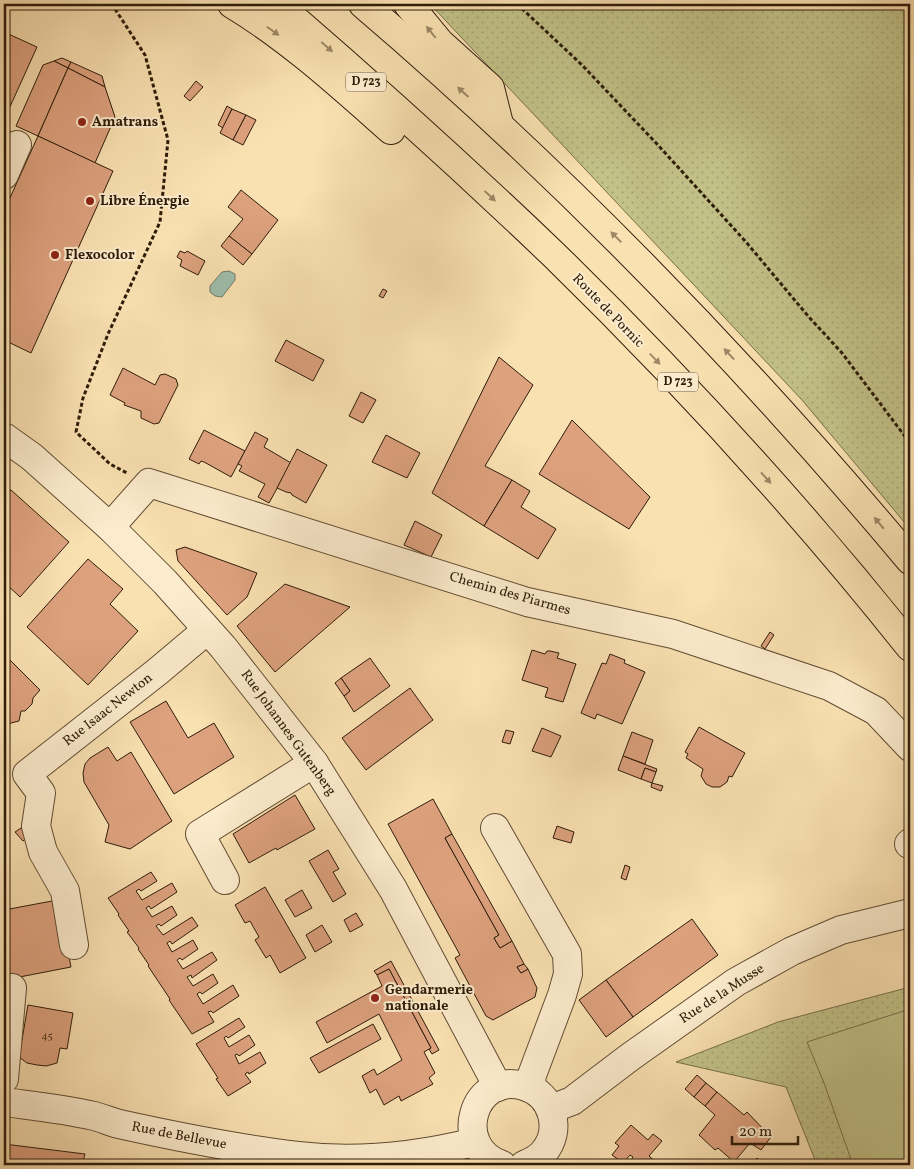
<svg xmlns="http://www.w3.org/2000/svg" width="914" height="1169" font-family="Vollkorn,serif">
  <style>
    .grass { fill: url(#grass-dots); stroke: #786f49 }
    .pitch { fill: #c2c289; stroke: #786f49 }
    .water { fill: #9ebeab; stroke: #717d6a }
    .building { fill: #dda17e; stroke: #2e1c09 }
    .lines { fill: none; stroke-linecap: round; stroke-linejoin: round }
    .minor-casing { stroke: #614d33; stroke-width: 30 }
    .highway-casing { stroke: #2e1c09; stroke-width: 30 }
    .path { stroke: #2e1c09; stroke-width: 3; stroke-dasharray: 4 2.5; stroke-linecap: butt }
    .minor { stroke: #fceccd; stroke-width: 28 }
    .highway { stroke: #fae1b2; stroke-width: 28 }
    .oneway { fill: #9e8866 }
    .poi-dot { fill: #8f2418; stroke: #fceccd; stroke-width: 2 }
    .labels { text-anchor: middle; dominant-baseline: central; stroke-width: 4; stroke-linejoin: round; paint-order: stroke }
    .number-label { font-size: 11px; fill: #5a3d26 }
    .shield { fill: #fceccd; stroke: #6c5a44; stroke-width: 1 }
    .shield-label { font-size: 12px; font-weight: bold; fill: #2e1c09 }
    .poi-label { font-size: 14px; font-weight: bold; fill: #2e1c09; stroke: #fceccd; text-anchor: start }
    .street-label { font-size: 14px; fill: #2e1c09; stroke: #fceccd }
  </style>
  <defs>
    <pattern id="grass-dots" width="8" height="8" patternUnits="userSpaceOnUse" patternTransform="scale(1.25)"><rect width="8" height="8" fill="#c2c289"/><path d="M2 2h.1M6 6h.1" fill="none" stroke="#a7a675" stroke-width="1.8" stroke-linecap="round"/></pattern>
  </defs>
  <rect width="100%" height="100%" fill="#fae1b2"/>
  <filter id="stains"><feTurbulence type="fractalNoise" baseFrequency=".004" numOctaves="4"/><feColorMatrix values="0 0 0 0 .2 0 0 0 0 .09 0 0 0 0 .02 0 0 0 .5 -.17"/></filter>
  <radialGradient id="worn" r=".72"><stop offset=".6" stop-color="#630" stop-opacity="0"/><stop offset="1" stop-color="#630" stop-opacity=".3"/></radialGradient>
  <g class="grass">
    <path d="M430 4H910V529L802 400Z"/>
    <path d="M910 987V1165H817L786 1087 676 1062 778 1022Z"/>
  </g>
  <path class="pitch" d="M910 1009V1165H853L824 1083 807 1042Z"/>
  <path class="water" d="M229 271 235 274V280L222 297 215 296 210 292V286L222 272Z"/>
  <g class="building">
    <path d="M4 32 37 47 4 120Z"/>
    <path d="M62 58 71 62 68 68 54 61Z"/>
    <path d="M54 61 68 68 38 136 16 126 43 65Z"/>
    <path d="M71 62 102 76 105 87 68 68Z"/>
    <path d="M68 68 105 87 115 117 95 163 38 136Z"/>
    <path d="M196 81 203 87 190 101 184 96Z"/>
    <path d="M227 106 232 109 223 128 218 125Z"/>
    <path d="M232 109 246 115 233 140 220 133Z"/>
    <path d="M246 115 256 120 243 145 233 140Z"/>
    <path d="M38 136 113 171 31 353 4 340V211Z"/>
    <path d="M241 190 278 220 252 254 229 236 243 219 228 207Z"/>
    <path d="M229 236 252 254 243 265 221 246Z"/>
    <path d="M180 251 185 253 187 251 205 261 198 275 180 266 182 260 177 257Z"/>
    <path d="M383 289 387 291 383 298 379 296Z"/>
    <path d="M286 340 324 360 313 381 275 361Z"/>
    <path d="M499 357 533 385 485 466 512 480 484 526 432 493Z"/>
    <path d="M123 368 155 385 160 375 165 374 176 379 178 385 159 423 154 424 141 418V411L124 405 125 403 110 395Z"/>
    <path d="M361 392 376 400 363 423 349 416Z"/>
    <path d="M572 420 650 497 629 529 539 474Z"/>
    <path d="M204 430 245 451 231 477 204 462 201 461 199 464 189 459Z"/>
    <path d="M255 432 268 439 264 447 291 463 269 503 258 497 265 484 239 471 242 466 238 464Z"/>
    <path d="M386 435 420 453 407 478 372 462Z"/>
    <path d="M297 449 327 465 306 503 292 495 291 493 286 492 277 488Z"/>
    <path d="M512 480 530 491 521 507 556 529 538 559 484 526Z"/>
    <path d="M11 490 69 542 20 597 4 582V491Z"/>
    <path d="M415 521 442 535 431 557 404 545Z"/>
    <path d="M185 547 257 573 247 597 227 615 178 561 176 550Z"/>
    <path d="M88 559 123 589 110 604 138 631 88 685 27 627Z"/>
    <path d="M285 584 350 607 275 672 237 626Z"/>
    <path d="M770 632 774 635 765 649 761 646Z"/>
    <path d="M532 650 545 654 547 651H550L559 653 557 658 576 664 563 702 545 697 548 688 522 680Z"/>
    <path d="M4 654 40 690 33 698 32 704 25 711H21L19 721 11 723 4 730Z"/>
    <path d="M610 654 625 660 624 663 645 672 622 724 597 714 595 719 581 713 602 663 606 664Z"/>
    <path d="M370 658 390 686 354 712 344 696 350 691 341 678Z"/>
    <path d="M341 678 350 691 344 696 335 683Z"/>
    <path d="M410 688 433 720 366 770 342 738Z"/>
    <path d="M166 701 188 738 214 723 234 757 174 794 130 722Z"/>
    <path d="M699 727 745 753 732 777 729 776 727 782 720 787H712L706 784 701 776 703 769 686 758 688 754 685 752Z"/>
    <path d="M542 728 561 736 551 757 532 751Z"/>
    <path d="M506 730 514 732 510 744 502 742Z"/>
    <path d="M632 732 653 740 645 764 623 756Z"/>
    <path d="M108 747 117 761 131 752 172 821 130 849 105 842 109 825 84 782 83 773 85 764 90 758Z"/>
    <path d="M623 756 657 769 656 772 645 768 641 779 618 770Z"/>
    <path d="M645 768 656 772 652 783 641 779Z"/>
    <path d="M652 783 663 786 661 791 651 787Z"/>
    <path d="M295 795 315 829 277 850 276 848 249 863 233 834Z"/>
    <path d="M433 799 452 834 445 838 499 935 494 938 500 948 512 941 524 964 517 967 521 973 528 969 537 988 535 997 493 1020 486 1016 455 958 460 955 388 824Z"/>
    <path d="M557 826 574 832 571 843 553 838Z"/>
    <path d="M21 828 28 837 23 841 15 832Z"/>
    <path d="M452 834 512 941 500 948 494 938 499 935 445 838Z"/>
    <path d="M328 850 339 869 333 872 346 894 333 902 309 861Z"/>
    <path d="M625 865 630 867 626 880 621 878Z"/>
    <path d="M151 872 157 881 141 891 139 889 136 891 142 900 172 883 177 892 151 909 149 906 146 908 152 917 172 906 177 915 161 926 159 924 156 926 163 935 192 917 198 926 172 944 170 941 167 943 172 952 193 940 198 949 182 960 180 958 177 960 183 969 212 952 217 960 192 978 191 975 187 977 193 986 213 974 218 983 202 994 200 992 197 994 203 1004 233 985 239 996 213 1013 211 1011 208 1012 214 1022 192 1034 169 1000 170 999 148 966 149 965 138 949 139 948 127 932 129 931 118 915 119 914 108 898Z"/>
    <path d="M265 887 306 958 280 973 270 955 266 958 255 940 259 937 250 921 245 923 235 905Z"/>
    <path d="M302 890 312 908 295 917 285 900Z"/>
    <path d="M52 901 59 907 71 967 4 980V910Z"/>
    <path d="M356 913 363 925 350 932 344 920Z"/>
    <path d="M692 919 718 955 633 1017 606 980Z"/>
    <path d="M322 925 332 942 315 952 306 935Z"/>
    <path d="M391 961 439 1050 432 1054 429 1049 431 1048 389 969 377 975 374 971Z"/>
    <path d="M524 964 528 969 521 973 517 967Z"/>
    <path d="M389 969 431 1048 424 1052 435 1073 429 1078 433 1084 401 1101 399 1096 384 1105 376 1089 370 1093 362 1076 374 1069 377 1075 402 1060 379 1014 327 1043 316 1022 382 986 377 975Z"/>
    <path d="M606 980 633 1017 606 1037 579 1000Z"/>
    <path d="M28 1005 73 1013 67 1049 60 1048 57 1063 46 1066 37 1065 27 1063 19 1057Z"/>
    <path d="M239 1018 245 1027 228 1038 226 1036 224 1038 229 1047 249 1035 255 1045 239 1056 237 1054 235 1055 239 1064 260 1052 266 1063 249 1074 248 1072 245 1074 251 1082 228 1096 216 1079 218 1078 196 1044Z"/>
    <path d="M373 1024 381 1039 319 1073 310 1058Z"/>
    <path d="M697 1075 706 1083 694 1097 685 1089Z"/>
    <path d="M706 1083 717 1092 705 1106 694 1097Z"/>
    <path d="M717 1092 744 1115 747 1112 771 1137 761 1150 750 1143 734 1162 718 1148 715 1150 699 1135 715 1115 705 1106Z"/>
    <path d="M631 1125 648 1140 653 1134 662 1141 649 1156 657 1163 655 1165H631L629 1163 633 1157 630 1155 623 1163 612 1155 619 1146 615 1143Z"/>
    <path d="M4 1144 85 1154 82 1165H4Z"/>
    <path d="M757 1158 765 1165H751Z"/>
  </g>
  <g class="lines">
    <defs>
      <g id="minor">
        <path d="M4 175 17 145"/>
        <path d="M4 437 32 457 110 527 165 582 223 647 314 763 393 889 498 1087"/>
        <path d="M110 527 149 483 527 602 673 634 829 686 876 711 910 747"/>
        <path d="M495 828 567 954 568 974 562 995 532 1075 530 1088"/>
        <path d="M909 844 910 843"/>
        <path d="M225 880 200 834 314 763"/>
        <path d="M74 945 65 891 43 852 36 826 41 793 27 774 157 672 207 630"/>
        <path d="M4 1079 12 988"/>
        <path d="M4 1102C34 1106 64 1109 94 1116 102 1118 111 1122 119 1124 178 1137 238 1149 298 1156 357 1163 418 1156 475 1142"/>
        <path d="M551 1109 572 1101 630 1057 736 982 792 951 841 930 910 913"/>
        <path d="M502 1165C450 1147 473 1071 524 1086 553 1094 563 1131 543 1153 538 1159 531 1162 524 1165"/>
      </g>
      <g id="highway">
        <path d="M232 4C290 39 340 85 391 130"/>
        <path d="M277 4C371 85 463 168 553 254 679 377 800 509 910 647"/>
        <path d="M363 4C561 173 743 361 910 560"/>
        <path d="M408 4 440 43 490 88 499 124"/>
      </g>
    </defs>
    <use href="#minor" class="minor-casing"/>
    <use href="#highway" class="highway-casing"/>
    <g class="path">
      <path d="M103 4 115 9 145 55 168 140 160 222 108 334 83 398 76 432 110 464 127 473"/>
      <path d="M517 4 582 65 657 144 746 242 808 316 842 353 910 443"/>
    </g>
    <use href="#minor" class="minor"/>
    <use href="#highway" class="highway"/>
  </g>
  <defs><path id="oneway-solid" d="M-6-.8H1V-3.2L6.5 0L1 3.2V.8H-6Z" transform="scale(1.25)"/></defs>
  <g class="oneway">
    <use href="#oneway-solid" transform="translate(273 31) rotate(35)"/>
    <use href="#oneway-solid" transform="translate(431 32) rotate(-129)"/>
    <use href="#oneway-solid" transform="translate(327 47) rotate(41)"/>
    <use href="#oneway-solid" transform="translate(463 92) rotate(-138)"/>
    <use href="#oneway-solid" transform="translate(490 196) rotate(43)"/>
    <use href="#oneway-solid" transform="translate(616 237) rotate(-135)"/>
    <use href="#oneway-solid" transform="translate(729 354) rotate(-133)"/>
    <use href="#oneway-solid" transform="translate(655 359) rotate(46)"/>
    <use href="#oneway-solid" transform="translate(766 478) rotate(48)"/>
    <use href="#oneway-solid" transform="translate(879 523) rotate(-130)"/>
  </g>
  <g class="poi-dot">
    <circle cx="82" cy="122" r="5"/>
    <circle cx="90" cy="201" r="5"/>
    <circle cx="55" cy="255" r="5"/>
    <circle cx="375" cy="998" r="5"/>
  </g>
  <g class="labels">
    <g class="number-label">
      <text x="47" y="1036">45</text>
    </g>
    <g class="shield">
      <rect x="346" y="72.5" width="40" height="19" rx="4"/>
      <rect x="658" y="372.5" width="40" height="19" rx="4"/>
    </g>
    <g class="shield-label">
      <text x="366" y="82">D 723</text>
      <text x="678" y="382">D 723</text>
    </g>
    <g class="poi-label">
      <text x="92" y="122">Amatrans</text>
      <text x="100" y="201">Libre Énergie</text>
      <text x="65" y="255">Flexocolor</text>
      <text x="385" y="990">Gendarmerie<tspan x="385" dy="16">nationale</tspan></text>
    </g>
    <g class="street-label">
      <text transform="translate(608 311) rotate(46)">Route de Pornic</text>
      <text transform="translate(510 594) rotate(16)">Chemin des Piarmes</text>
      <text transform="translate(108 710) rotate(-38)">Rue Isaac Newton</text>
      <text transform="translate(288 733) rotate(54)">Rue Johannes Gutenberg</text>
      <text transform="translate(722 994) rotate(-33)">Rue de la Musse</text>
      <text transform="translate(179 1136) rotate(11)">Rue de Bellevue</text>
    </g>
  </g>
  <rect width="914" height="1169" fill="none" stroke="#fae1b2" stroke-width="20"/>
  <rect x="5" y="5" width="904" height="1159" fill="none" stroke="#2e1c09" stroke-width="2.5"/>
  <rect x="10" y="10" width="894" height="1149" fill="none" stroke="#2e1c09"/>
  <path d="M732 1136v8h66v-8" fill="none" stroke="#2e1c09" stroke-width="2.5"/>
  <text x="739" y="1136" font-size="15" fill="#2e1c09" stroke="#fceccd" stroke-width="4" paint-order="stroke">20 m</text>
  <rect width="100%" height="100%" filter="url(#stains)"/>
  <rect width="100%" height="100%" fill="url(#worn)"/>
</svg>
